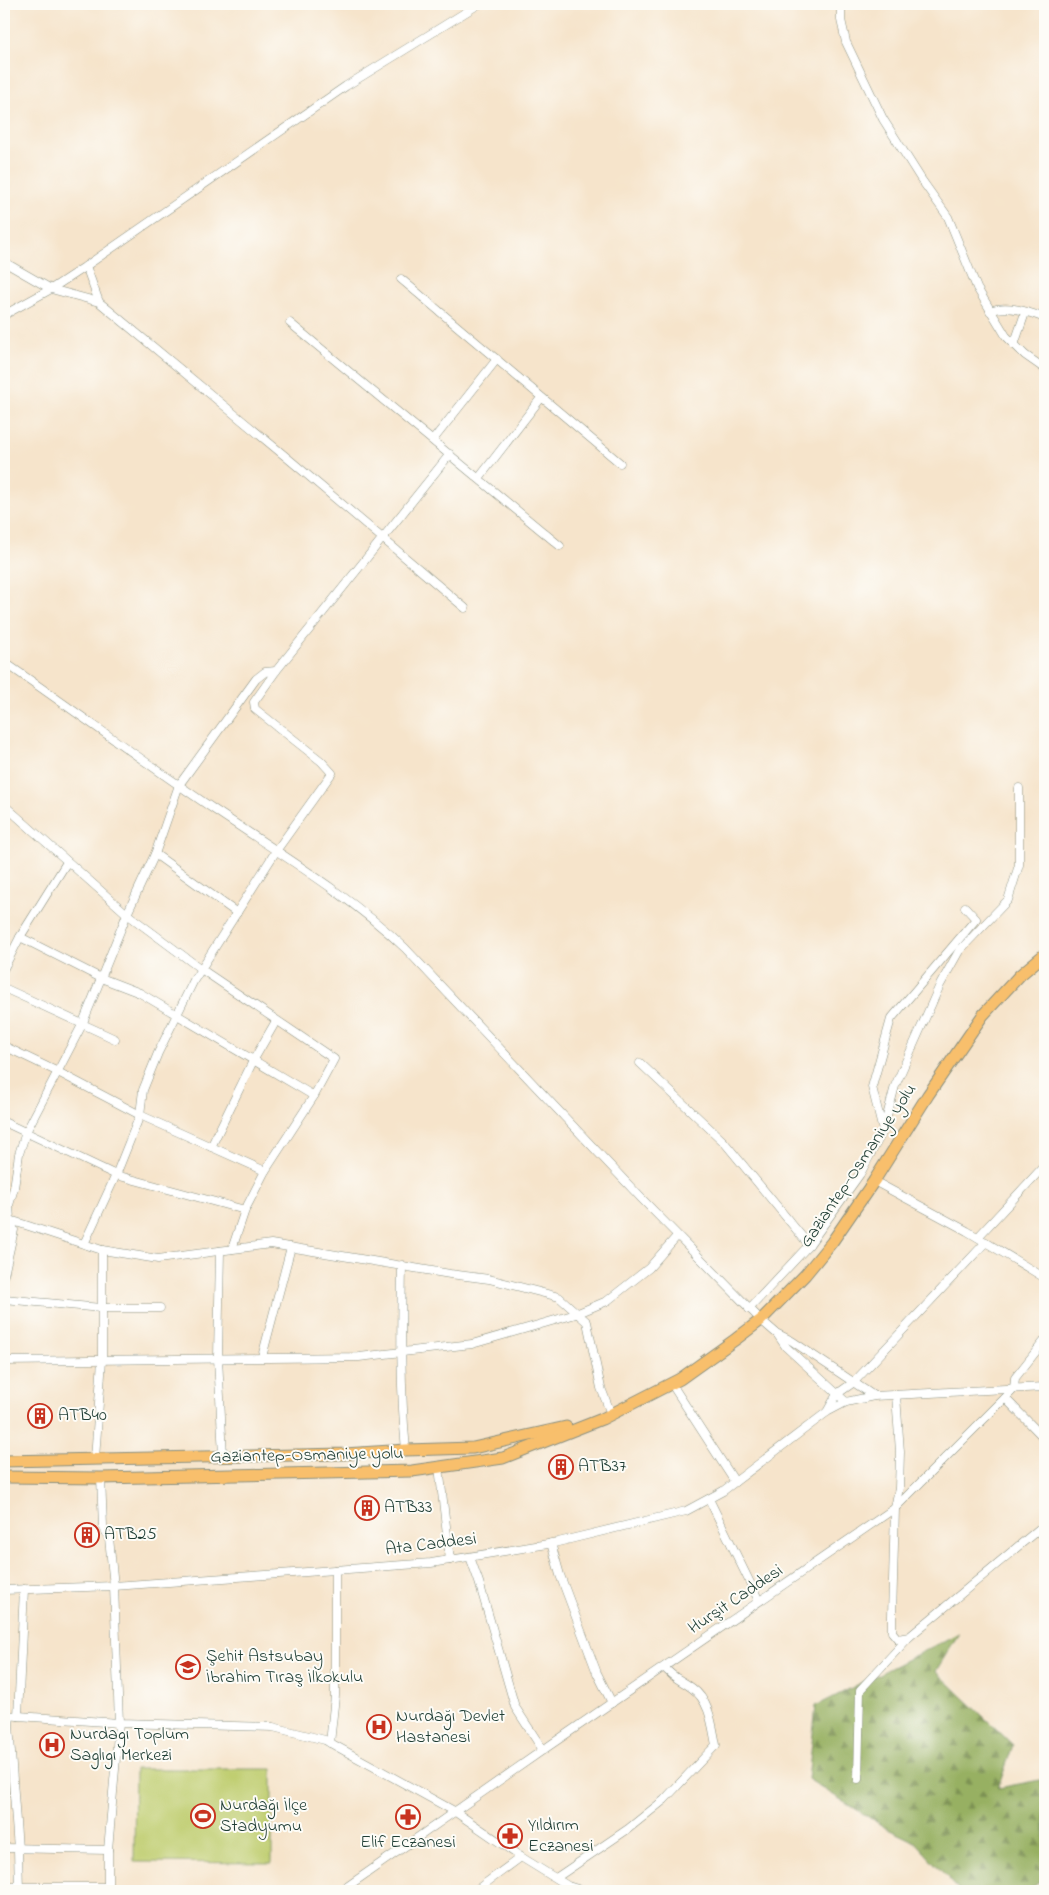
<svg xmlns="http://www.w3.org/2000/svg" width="1049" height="1895" font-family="'Indie Flower',sans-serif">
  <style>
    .forest { fill: url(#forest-firs); stroke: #5b764b }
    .pitch { fill: #bfcd6f; stroke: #6f8552 }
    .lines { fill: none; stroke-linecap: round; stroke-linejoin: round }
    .minor-casing { stroke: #8a9080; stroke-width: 9 }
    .highway-casing { stroke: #8a9080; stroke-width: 13 }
    .minor { stroke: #fff; stroke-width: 8 }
    .highway { stroke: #f8bf6c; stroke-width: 11 }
    .labels { text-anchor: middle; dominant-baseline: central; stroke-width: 4; stroke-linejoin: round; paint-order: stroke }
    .street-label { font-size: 18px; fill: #1f3d34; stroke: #fdfcf7 }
    .poi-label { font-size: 18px; fill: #1f3d34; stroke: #fdfcf7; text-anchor: start }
  </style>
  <defs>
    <pattern id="forest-firs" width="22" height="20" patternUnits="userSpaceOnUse" patternTransform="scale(1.25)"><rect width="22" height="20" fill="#97b062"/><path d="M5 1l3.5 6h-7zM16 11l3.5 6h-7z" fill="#7b9052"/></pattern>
  </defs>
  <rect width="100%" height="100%" fill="#fdfcf7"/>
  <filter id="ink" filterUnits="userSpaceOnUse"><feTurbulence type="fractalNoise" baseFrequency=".02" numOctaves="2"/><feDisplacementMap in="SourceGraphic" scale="10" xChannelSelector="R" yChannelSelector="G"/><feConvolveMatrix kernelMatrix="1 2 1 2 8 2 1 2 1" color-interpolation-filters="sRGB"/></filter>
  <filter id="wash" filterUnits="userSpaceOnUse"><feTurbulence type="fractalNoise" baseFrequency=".0096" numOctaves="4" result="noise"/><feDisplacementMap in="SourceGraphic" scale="20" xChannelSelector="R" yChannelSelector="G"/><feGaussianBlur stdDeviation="1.12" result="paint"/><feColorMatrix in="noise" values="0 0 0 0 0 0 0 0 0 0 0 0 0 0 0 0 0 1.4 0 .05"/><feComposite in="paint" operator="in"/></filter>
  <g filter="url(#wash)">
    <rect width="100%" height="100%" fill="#f6e4cb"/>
    <path class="forest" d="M959 1633 936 1671 1013 1745 998 1788 1045 1779V1878L1029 1890 1018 1891H966L959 1890 915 1842 886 1828 808 1779 816 1706Z"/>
    <path class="pitch" d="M135 1769H272V1863L134 1862Z"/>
  </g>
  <g filter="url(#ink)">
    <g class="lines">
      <defs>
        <g id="minor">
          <path d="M841 4V20L846 42 883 119 921 179 948 217 977 288 1006 336 1025 355 1045 369"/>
          <path d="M4 262 51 289 99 302 291 461 465 608"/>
          <path d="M86 266 99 302"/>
          <path d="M401 279 620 463"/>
          <path d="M990 311C1007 304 1029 312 1045 318"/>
          <path d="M4 315 51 289 86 266 346 86 479 4"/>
          <path d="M290 323 560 546"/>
          <path d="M1014 345 1025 313"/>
          <path d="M433 440 497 359"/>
          <path d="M479 478 541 398"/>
          <path d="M4 662C75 711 144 762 215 810 280 854 348 894 405 948L642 1199 761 1320 776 1333 792 1341 874 1396"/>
          <path d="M4 805 127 914 201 969 334 1059 314 1096 265 1171 140 1115 58 1072 4 1046"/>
          <path d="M155 854 237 913"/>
          <path d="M67 862 20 937 101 978 140 993 314 1096"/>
          <path d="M4 968 20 937"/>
          <path d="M4 988 115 1039"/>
          <path d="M640 1063 724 1142 809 1245 860 1174 883 1131 895 1086 940 985 959 951 1008 900 1019 865V788"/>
          <path d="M4 1122 116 1175 245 1210"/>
          <path d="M883 1131 872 1087 891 1019 976 919 965 907"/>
          <path d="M211 1147 253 1061 276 1021"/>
          <path d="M874 1181 967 1231 1045 1278"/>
          <path d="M4 1218 102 1250 158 1259 271 1244 450 1274 489 1279 559 1297 587 1322 601 1388 611 1414"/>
          <path d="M978 1237 1045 1165"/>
          <path d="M84 1244 116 1175 140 1115 143 1090 158 1053 194 980 276 851 332 773 321 761 255 709 254 702 276 671 450 454"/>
          <path d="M232 1249 245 1210 265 1171"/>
          <path d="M220 1251 218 1358 223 1456"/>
          <path d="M402 1265C401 1327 400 1388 406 1450"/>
          <path d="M4 1275 14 1230 10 1220 9 1205 14 1188 19 1154 26 1132 82 1025 127 914 155 854 179 785 256 679 265 672 276 671"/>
          <path d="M4 1299 101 1308H160"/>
          <path d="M749 1309 809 1245"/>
          <path d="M778 1335 786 1347 846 1402"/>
          <path d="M262 1357 291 1247"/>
          <path d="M4 1361 359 1357 472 1344 576 1314 607 1301 649 1268 677 1236"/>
          <path d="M671 1383 735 1482"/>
          <path d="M896 1395 900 1452 899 1488 895 1508 892 1616V1632L898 1639 909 1637 1045 1524"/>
          <path d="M1005 1398 1045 1439"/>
          <path d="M827 1412 837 1394 854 1382 986 1242"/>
          <path d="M95 1459 102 1360V1250"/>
          <path d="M439 1467 450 1560"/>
          <path d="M101 1478 103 1526 109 1538 114 1586 119 1723 108 1850V1891"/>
          <path d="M709 1499 759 1601"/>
          <path d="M551 1543 560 1575 597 1673 612 1703"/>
          <path d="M470 1557 479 1582 515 1707 543 1750"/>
          <path d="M4 1590 114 1586 431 1563 554 1543 686 1511 723 1491 827 1412 846 1402 874 1396 1045 1387"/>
          <path d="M4 1715 119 1723 273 1727 325 1740 454 1811 521 1857 568 1886 584 1891"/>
          <path d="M10 1716 9 1725 18 1849 19 1891"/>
          <path d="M18 1716 24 1589"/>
          <path d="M330 1743 335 1696V1570"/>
          <path d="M858 1779 860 1690 909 1637"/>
          <path d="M4 1848 108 1850"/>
          <path d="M556 1878 628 1829 664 1800 716 1745C712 1725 710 1701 692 1688 680 1679 674 1679 664 1667"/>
          <path d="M4 1887H108"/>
          <path d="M341 1891 543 1750 895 1508 1014 1389 1015 1378 1045 1340"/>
          <path d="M475 1891 521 1857"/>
        </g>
        <g id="highway">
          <path d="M4 1461 344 1454 406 1450 473 1448 566 1427"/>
          <path d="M4 1477 101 1478 412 1471 503 1458 602 1419 680 1379 736 1339 761 1320 805 1275 832 1242 874 1181 928 1095 983 1015 1020 975 1045 954"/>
        </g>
      </defs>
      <use href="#minor" class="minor-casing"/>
      <use href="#highway" class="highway-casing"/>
      <use href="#minor" class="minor"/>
      <use href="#highway" class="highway"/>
    </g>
  </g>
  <defs>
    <symbol id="building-ring" viewBox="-11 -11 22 22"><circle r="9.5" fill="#fdfcf7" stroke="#c8321e" stroke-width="1.5"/><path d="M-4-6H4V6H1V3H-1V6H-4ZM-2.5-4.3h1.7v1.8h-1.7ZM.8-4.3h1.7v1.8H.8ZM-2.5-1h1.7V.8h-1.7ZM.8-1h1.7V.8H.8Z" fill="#c8321e"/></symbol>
    <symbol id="school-ring" viewBox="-11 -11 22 22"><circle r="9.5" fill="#fdfcf7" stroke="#c8321e" stroke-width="1.5"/><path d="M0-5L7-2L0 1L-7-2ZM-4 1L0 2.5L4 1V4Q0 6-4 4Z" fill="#c8321e"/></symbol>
    <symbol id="hospital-ring" viewBox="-11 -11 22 22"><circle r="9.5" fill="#fdfcf7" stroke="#c8321e" stroke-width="1.5"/><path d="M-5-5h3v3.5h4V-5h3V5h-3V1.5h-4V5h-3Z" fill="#c8321e"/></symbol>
    <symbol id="stadium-ring" viewBox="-11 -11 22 22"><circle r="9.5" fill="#fdfcf7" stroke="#c8321e" stroke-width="1.5"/><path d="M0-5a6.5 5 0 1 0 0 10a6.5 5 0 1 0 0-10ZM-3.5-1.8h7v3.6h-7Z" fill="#c8321e"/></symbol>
    <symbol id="pharmacy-ring" viewBox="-11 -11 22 22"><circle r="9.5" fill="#fdfcf7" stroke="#c8321e" stroke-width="1.5"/><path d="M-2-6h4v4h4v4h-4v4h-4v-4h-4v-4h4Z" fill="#c8321e"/></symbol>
  </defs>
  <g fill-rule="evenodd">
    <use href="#building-ring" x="26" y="1402" width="28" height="28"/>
    <use href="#building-ring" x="547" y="1453" width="28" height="28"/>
    <use href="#building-ring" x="353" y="1494" width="28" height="28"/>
    <use href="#building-ring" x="73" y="1521" width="28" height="28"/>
    <use href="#school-ring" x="174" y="1653" width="28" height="28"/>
    <use href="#hospital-ring" x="365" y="1713" width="28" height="28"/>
    <use href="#hospital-ring" x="38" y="1731" width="28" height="28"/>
    <use href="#stadium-ring" x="189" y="1802" width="28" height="28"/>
    <use href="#pharmacy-ring" x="394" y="1803" width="28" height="28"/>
    <use href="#pharmacy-ring" x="496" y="1822" width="28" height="28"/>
  </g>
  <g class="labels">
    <g class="street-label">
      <text transform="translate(859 1166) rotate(-56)">Gaziantep-Osmaniye yolu</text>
      <text transform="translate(307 1456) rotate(-1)">Gaziantep-Osmaniye yolu</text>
      <text transform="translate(431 1545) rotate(-7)">Ata Caddesi</text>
      <text transform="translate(736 1600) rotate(-34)">Hurşit Caddesi</text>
    </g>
    <g class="poi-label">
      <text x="58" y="1416">ATB40</text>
      <text x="578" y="1467">ATB37</text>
      <text x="384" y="1508">ATB33</text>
      <text x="104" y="1535">ATB25</text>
      <text x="206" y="1657">Şehit Astsubay<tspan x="206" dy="21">İbrahim Tıraş İlkokulu</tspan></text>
      <text x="396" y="1717">Nurdağı Devlet<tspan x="396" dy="21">Hastanesi</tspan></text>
      <text x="70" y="1735">Nurdagı Toplum<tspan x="70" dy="21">Saglıgı Merkezi</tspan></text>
      <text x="220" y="1806">Nurdağı İlçe<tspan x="220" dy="21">Stadyumu</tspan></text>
      <text x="528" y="1826">Yıldırım<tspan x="528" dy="21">Eczanesi</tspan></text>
      <text x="408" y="1843" text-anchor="middle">Elif Eczanesi</text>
    </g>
  </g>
  <rect width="1049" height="1895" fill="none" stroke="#fdfcf7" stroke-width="20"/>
</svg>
